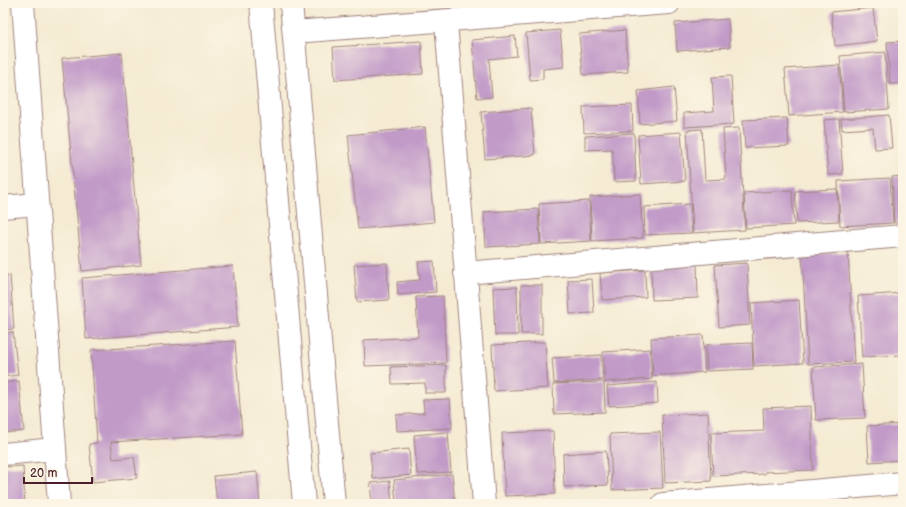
<svg xmlns="http://www.w3.org/2000/svg" width="906" height="507" font-family="'Balsamiq Sans',sans-serif">
  <style>
    .building { fill: #c19ac8 }
    .lines { fill: none; stroke-linecap: round; stroke-linejoin: round }
    .minor-casing { stroke: #a0857f; stroke-width: 24 }
    .major-casing { stroke: #a0857f; stroke-width: 24 }
    .minor { stroke: #fff; stroke-width: 22 }
    .major { stroke: #fff; stroke-width: 22 }
  </style>
  <rect width="100%" height="100%" fill="#fcf5e5"/>
  <filter id="ink" filterUnits="userSpaceOnUse"><feTurbulence type="fractalNoise" baseFrequency=".025" numOctaves="2"/><feDisplacementMap in="SourceGraphic" scale="8" xChannelSelector="R" yChannelSelector="G"/><feConvolveMatrix kernelMatrix="1 2 1 2 8 2 1 2 1" color-interpolation-filters="sRGB"/></filter>
  <filter id="wash" filterUnits="userSpaceOnUse"><feTurbulence type="fractalNoise" baseFrequency=".012" numOctaves="4" result="noise"/><feDisplacementMap in="SourceGraphic" scale="16" xChannelSelector="R" yChannelSelector="G"/><feGaussianBlur stdDeviation="0.9" result="paint"/><feColorMatrix in="noise" values="0 0 0 0 0 0 0 0 0 0 0 0 0 0 0 0 0 1.4 0 .05"/><feComposite in="paint" operator="in"/></filter>
  <g filter="url(#wash)">
    <rect width="100%" height="100%" fill="#f5ebd3"/>
    <g id="blocks">
      <g class="building">
        <path d="M873 8 877 41 835 46 831 12Z"/>
        <path d="M728 19 730 47 677 51 675 23Z"/>
        <path d="M560 30 564 67 543 69V79L530 80 526 33Z"/>
        <path d="M625 30 628 72 583 75 579 34Z"/>
        <path d="M515 36 517 56 489 59 492 97 477 98 472 40Z"/>
        <path d="M421 41 423 74 335 80 333 47Z"/>
        <path d="M903 41V83L890 84 887 42Z"/>
        <path d="M885 52 889 109 844 112 840 56Z"/>
        <path d="M122 53 141 265 82 271 62 58Z"/>
        <path d="M839 65 843 112 789 116 785 69Z"/>
        <path d="M731 76 734 124 684 127V113L714 111 712 77Z"/>
        <path d="M674 87 677 121 640 124 638 91Z"/>
        <path d="M632 105 633 131 584 133 583 107Z"/>
        <path d="M531 108 535 155 485 159 481 112Z"/>
        <path d="M889 115 892 148 875 149 873 128 842 130 841 119Z"/>
        <path d="M787 118 789 146 745 148 743 120Z"/>
        <path d="M839 119 843 174 828 175 824 120Z"/>
        <path d="M425 127 434 222 358 229 348 135Z"/>
        <path d="M739 128 745 230 693 233 687 130 702 129 705 180 726 179 723 129Z"/>
        <path d="M681 132 685 181 641 184 638 135Z"/>
        <path d="M634 133 636 181 614 182 612 149 585 150V136Z"/>
        <path d="M903 176V222L894 223 892 177Z"/>
        <path d="M890 178 893 223 840 226 838 181Z"/>
        <path d="M837 189 839 221 797 223 795 191Z"/>
        <path d="M792 190 794 225 746 228 744 193Z"/>
        <path d="M640 194 643 238 592 241 590 197Z"/>
        <path d="M589 201 591 241 541 244 539 204Z"/>
        <path d="M690 204 692 233 645 235 644 207Z"/>
        <path d="M538 209 540 244 486 247 484 212Z"/>
        <path d="M3 247 6 275H3Z"/>
        <path d="M848 252 854 362 808 364 802 255Z"/>
        <path d="M434 261 436 292 398 295 397 282 420 280 418 262Z"/>
        <path d="M387 263 389 300 357 302 354 265Z"/>
        <path d="M697 263 698 298 652 300 651 265Z"/>
        <path d="M747 263 750 325 719 327 715 265Z"/>
        <path d="M233 266 238 327 86 339 82 278Z"/>
        <path d="M645 270 646 297 602 300 600 273Z"/>
        <path d="M10 275 14 329 3 330V276Z"/>
        <path d="M592 279 594 313 570 314 568 280Z"/>
        <rect x="521" y="285" width="21" height="49"/>
        <path d="M517 287 518 335H495L493 288Z"/>
        <path d="M903 293V355L862 357 858 296Z"/>
        <path d="M443 296 446 363 365 366 364 340 418 337 416 297Z"/>
        <path d="M799 300 803 363 754 366 751 303Z"/>
        <path d="M13 332 18 375 3 377V333Z"/>
        <path d="M703 335 705 372 653 376 651 338Z"/>
        <path d="M235 341 242 434 111 442 113 459 134 457 137 478 93 482 89 444 97 443 91 350Z"/>
        <path d="M545 342 548 388 494 391 492 345Z"/>
        <path d="M752 343 753 369 707 371 706 345Z"/>
        <path d="M650 349 652 379 605 382 603 352Z"/>
        <path d="M601 355 603 380 554 383 552 358Z"/>
        <path d="M862 364 865 418 816 420 813 367Z"/>
        <path d="M446 365V393H425V383L392 384 391 367Z"/>
        <path d="M19 381 24 431 3 433V383Z"/>
        <path d="M604 382 605 412 554 414 553 384Z"/>
        <path d="M657 382 658 403 609 406 607 386Z"/>
        <path d="M450 399 452 428 397 431 396 415 424 413 423 400Z"/>
        <path d="M811 406 813 470 765 472V474L713 476 711 433 764 431 763 408Z"/>
        <path d="M708 413 711 481 665 483 662 415Z"/>
        <path d="M903 424V460L869 462 867 426Z"/>
        <path d="M553 431 555 494 505 496 502 433Z"/>
        <path d="M448 432 451 472 417 474 414 435Z"/>
        <path d="M660 432 663 488 612 490 610 434Z"/>
        <path d="M409 449 411 475 373 479 370 453Z"/>
        <path d="M606 451 608 485 564 487 563 454Z"/>
        <path d="M23 466 25 504H3V467Z"/>
        <path d="M257 472 260 504H217L214 476Z"/>
        <path d="M452 474 455 504H396L394 480Z"/>
        <path d="M390 481 392 504H372L370 483Z"/>
      </g>
    </g>
  </g>
  <g filter="url(#ink)">
    <use href="#blocks" fill-opacity="0" stroke="#a0857f" stroke-width="1"/>
    <g class="lines">
      <defs>
        <g id="minor">
          <path d="M23 3 59 504"/>
          <path d="M446 22 484 504"/>
          <path d="M294 32 669 3"/>
          <path d="M3 207 37 204"/>
          <path d="M465 273 903 236"/>
          <path d="M3 454 55 449"/>
          <path d="M663 504 903 483"/>
        </g>
        <g id="major">
          <path d="M261 3 304 504"/>
          <path d="M291 3 334 504"/>
        </g>
      </defs>
      <use href="#minor" class="minor-casing"/>
      <use href="#major" class="major-casing"/>
      <use href="#minor" class="minor"/>
      <use href="#major" class="major"/>
    </g>
  </g>
  <rect width="906" height="507" fill="none" stroke="#fcf5e5" stroke-width="16"/>
  <path d="M24 477v6h68v-6" fill="none" stroke="#4a1f2b" stroke-width="2"/>
  <text x="30" y="477" font-size="12" fill="#4a1f2b" stroke="#fcf5e5" stroke-width="3" paint-order="stroke">20 m</text>
</svg>
